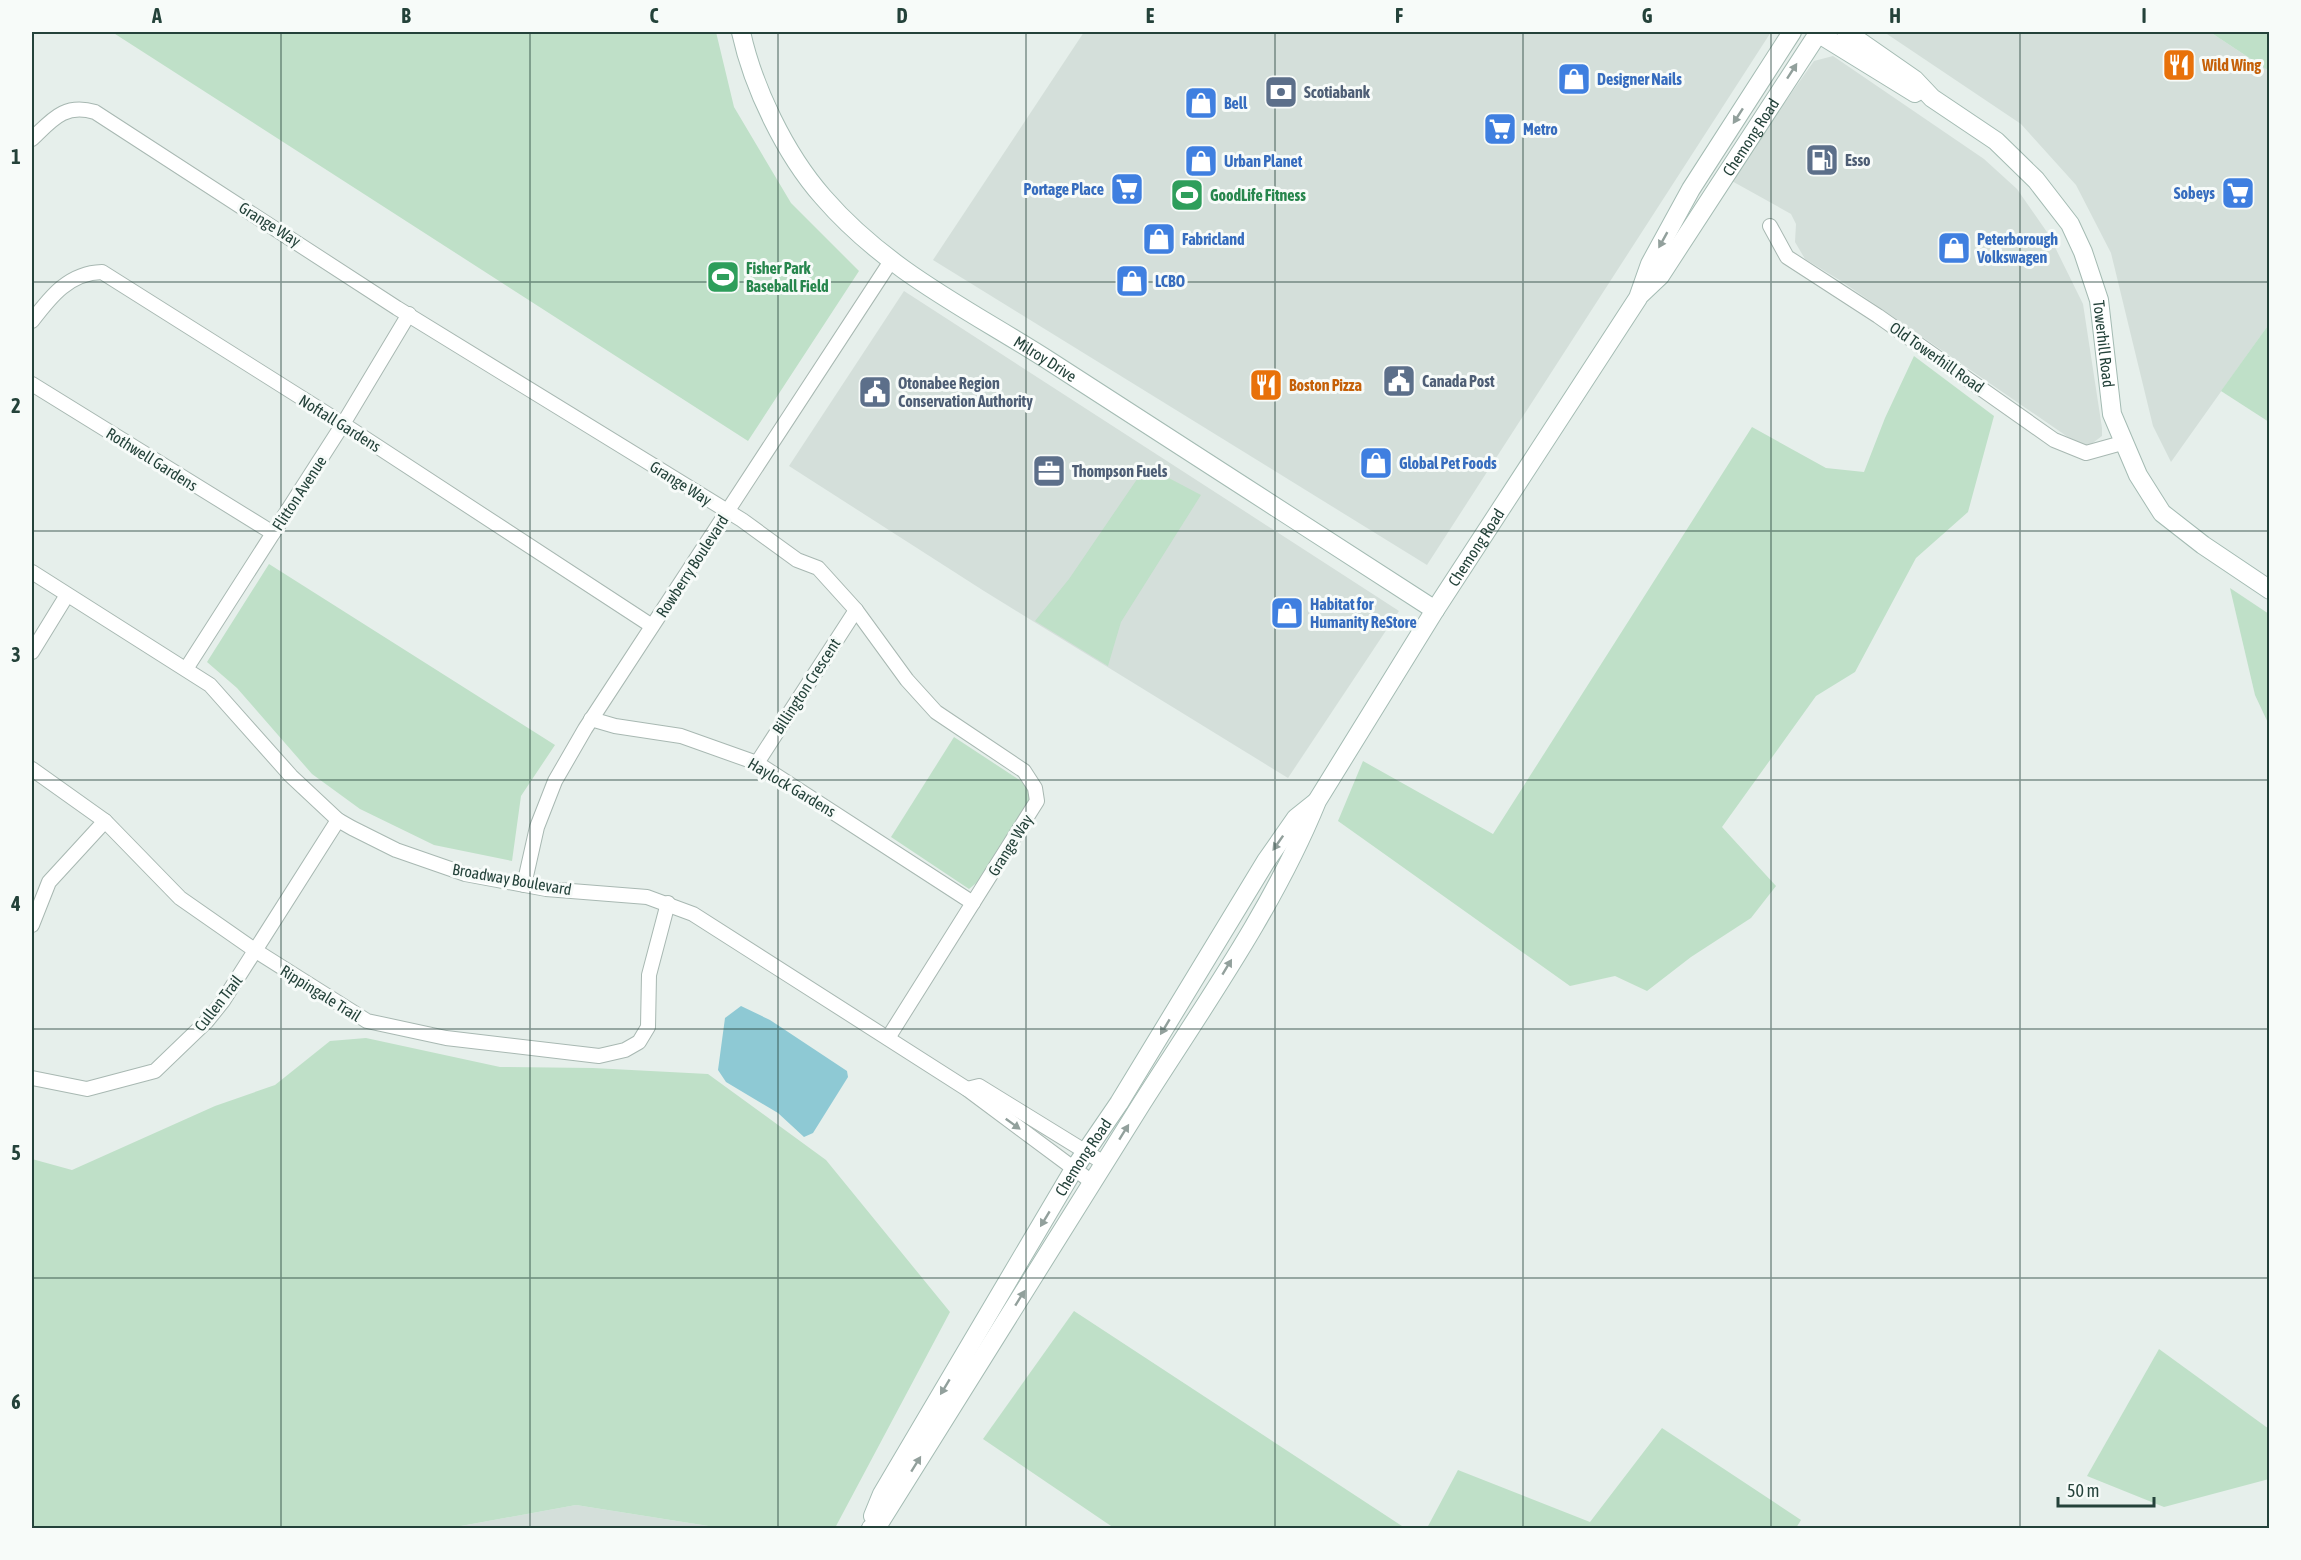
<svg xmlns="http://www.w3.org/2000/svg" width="2301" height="1560" font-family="'Asap Condensed',sans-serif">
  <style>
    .built { fill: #d4dfda }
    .green { fill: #bfe0c8 }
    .water { fill: #8ec9d4 }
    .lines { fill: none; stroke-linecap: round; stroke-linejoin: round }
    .street-casing { stroke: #a8b8b2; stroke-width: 16 }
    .secondary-casing { stroke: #a4bbb3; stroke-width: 20 }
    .street { stroke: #fff; stroke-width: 14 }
    .secondary { stroke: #fff; stroke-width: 18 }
    .oneway { fill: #92a09c }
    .grid { fill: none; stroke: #24423a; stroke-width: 1.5; stroke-opacity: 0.55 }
    .labels { text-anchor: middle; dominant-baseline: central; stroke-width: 6; stroke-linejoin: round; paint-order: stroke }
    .food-label { font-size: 16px; font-weight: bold; fill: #c56008; stroke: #f7fbf9; text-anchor: start }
    .shop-label { font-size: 16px; font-weight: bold; fill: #366cbe; stroke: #f7fbf9; text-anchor: start }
    .service-label { font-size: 16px; font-weight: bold; fill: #4e5e75; stroke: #f7fbf9; text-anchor: start }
    .street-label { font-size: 16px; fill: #24423a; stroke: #f7fbf9 }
    .leisure-label { font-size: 16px; font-weight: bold; fill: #27864d; stroke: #f7fbf9; text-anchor: start }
    .neatline { fill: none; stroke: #24423a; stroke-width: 2 }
    .grid-label { font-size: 20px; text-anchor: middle; font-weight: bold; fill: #24423a }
  </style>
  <rect width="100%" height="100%" fill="#e6efeb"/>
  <g class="built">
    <path d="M1084 32H1771L1427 565 933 260Z"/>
    <path d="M1884 32H2210L2269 71V324L2171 462 2153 426 2111 253 2076 185 2021 124Z"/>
    <path d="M1833 56 1984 159 2017 189 2049 235 2083 304 2102 428V436L2090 445 2078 444 1841 281 1805 259 1795 242 1796 224 1791 214 1730 180 1814 61Z"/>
    <path d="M904 291 1399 611 1288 778 984 591 789 466Z"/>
    <path d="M576 1505 721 1528H450Z"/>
  </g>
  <g class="green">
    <path d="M112 32H716L734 107 791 203 859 271 748 441Z"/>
    <path d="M2210 32H2269V71Z"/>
    <path d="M2269 324V422L2221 391Z"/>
    <path d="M1914 356 1994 416 1968 512 1916 558 1855 672 1816 696 1722 827 1776 886 1751 918 1691 957 1647 991 1615 976 1570 986 1338 821 1363 761 1493 834 1752 427 1826 468 1864 472 1885 418Z"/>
    <path d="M1146 466 1201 495 1121 622 1108 666 1035 621 1069 579Z"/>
    <path d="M269 564 555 745 521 796 512 861 434 845 360 809 312 774 237 688 207 662Z"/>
    <path d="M2230 588 2269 614V725L2255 695Z"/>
    <path d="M954 737 1021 781 1031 791 1027 810 980 880 969 889 891 837Z"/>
    <path d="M366 1038 500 1067 593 1068 708 1074 826 1160 950 1312 835 1528H721L576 1505 450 1528H32V1159L72 1170 215 1106 275 1085 330 1041Z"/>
    <path d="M1074 1311 1405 1528H1114L983 1439Z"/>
    <path d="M2159 1349 2269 1429V1479L2164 1507 2087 1476Z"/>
    <path d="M1662 1428 1801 1520 1796 1528H1427L1458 1470 1590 1522Z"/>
  </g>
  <path class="water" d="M741 1006 770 1020 847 1071 848 1077 813 1133 804 1137 778 1113 726 1082 718 1070 725 1018Z"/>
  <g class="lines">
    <defs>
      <g id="street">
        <path d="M32 139C52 120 64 103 95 112L397 308 742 520 797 560 818 568 856 610 907 680 936 712 1024 771 1035 788 1037 801 888 1038"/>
        <path d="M1770 226 1787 257 1878 316 2054 440 2086 453 2122 443"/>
        <path d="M32 321C51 296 69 273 102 272L343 424 652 626"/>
        <path d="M32 384 273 533"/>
        <path d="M32 572 210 685 291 776 338 820 352 828 396 850 465 874 546 889 647 897 693 914 967 1089 1092 1182"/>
        <path d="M32 652 67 595"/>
        <path d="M186 669 343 424 409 314"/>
        <path d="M591 719 615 726 681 736 757 763 973 903"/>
        <path d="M757 763 856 610"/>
        <path d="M32 769 105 821 180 898 256 951 367 1021 446 1038 599 1056 625 1050 639 1042 648 1027 649 975 668 903"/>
        <path d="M524 885 537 827 555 781 585 729 891 261"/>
        <path d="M32 925 49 882 105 821"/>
        <path d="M32 1078 87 1089 155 1071 207 1021 223 1001 338 820"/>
        <path d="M967 1089 979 1086 1104 1163"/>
      </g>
      <g id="secondary">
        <path id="s1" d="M741 32C753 87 785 154 823 197 888 272 970 310 1051 362 1179 445 1307 527 1435 610"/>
        <path d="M1816 32 1915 93"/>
        <path id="s2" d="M1846 32 1915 80 1932 98 1996 141 2036 180 2070 224 2083 252 2099 300 2112 414 2138 475 2162 513 2203 545 2270 590"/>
        <path id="s3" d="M1641 294 1660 276 1819 32"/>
        <path id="s4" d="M873 1516 882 1494 1074 1169 1119 1103 1266 861 1296 818 1316 802"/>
        <path id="s5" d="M871 1528 880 1522C967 1382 1054 1242 1142 1103 1203 1007 1274 907 1317 801L1435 610 1638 298 1650 264 1691 189 1792 32"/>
      </g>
    </defs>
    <use href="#street" class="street-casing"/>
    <use href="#secondary" class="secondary-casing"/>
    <use href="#street" class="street"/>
    <use href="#secondary" class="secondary"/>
  </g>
  <defs><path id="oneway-solid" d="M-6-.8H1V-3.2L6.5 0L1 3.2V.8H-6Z" transform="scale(1.5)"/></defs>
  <g class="oneway">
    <use href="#oneway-solid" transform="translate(1792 71) rotate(-57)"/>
    <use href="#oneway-solid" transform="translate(1738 116) rotate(123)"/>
    <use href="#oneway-solid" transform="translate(1663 240) rotate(119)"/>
    <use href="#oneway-solid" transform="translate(1278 843) rotate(125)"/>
    <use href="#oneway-solid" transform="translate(1227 967) rotate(-59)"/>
    <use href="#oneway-solid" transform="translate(1165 1027) rotate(121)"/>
    <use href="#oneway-solid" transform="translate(1013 1124) rotate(36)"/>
    <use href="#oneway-solid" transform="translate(1124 1132) rotate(-58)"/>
    <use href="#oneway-solid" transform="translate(1045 1219) rotate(121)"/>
    <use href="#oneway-solid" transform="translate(1020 1298) rotate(-58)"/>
    <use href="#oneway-solid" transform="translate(945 1387) rotate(121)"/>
    <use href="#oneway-solid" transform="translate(916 1464) rotate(-58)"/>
  </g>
  <path class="grid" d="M281 32V1528M530 32V1528M778 32V1528M1026 32V1528M1275 32V1528M1523 32V1528M1771 32V1528M2020 32V1528M32 282H2270M32 531H2270M32 780H2270M32 1029H2270M32 1278H2270"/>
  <defs>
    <symbol id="restaurant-square" viewBox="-11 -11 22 22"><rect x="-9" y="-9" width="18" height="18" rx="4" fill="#e8710a" stroke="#f7fbf9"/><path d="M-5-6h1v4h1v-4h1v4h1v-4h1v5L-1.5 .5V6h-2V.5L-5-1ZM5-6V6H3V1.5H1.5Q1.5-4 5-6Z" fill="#fff"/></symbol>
    <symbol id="shop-square" viewBox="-11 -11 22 22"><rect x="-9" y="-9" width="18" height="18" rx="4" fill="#3f7fe0" stroke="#f7fbf9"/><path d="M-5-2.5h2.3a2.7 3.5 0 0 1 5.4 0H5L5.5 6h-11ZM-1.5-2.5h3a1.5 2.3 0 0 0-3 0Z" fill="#fff"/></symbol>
    <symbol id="bank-square" viewBox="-11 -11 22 22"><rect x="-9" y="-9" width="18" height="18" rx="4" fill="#5c6f8a" stroke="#f7fbf9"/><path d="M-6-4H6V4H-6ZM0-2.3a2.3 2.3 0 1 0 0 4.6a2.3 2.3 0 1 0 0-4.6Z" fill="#fff"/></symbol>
    <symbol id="supermarket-square" viewBox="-11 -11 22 22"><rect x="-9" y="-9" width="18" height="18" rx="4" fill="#3f7fe0" stroke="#f7fbf9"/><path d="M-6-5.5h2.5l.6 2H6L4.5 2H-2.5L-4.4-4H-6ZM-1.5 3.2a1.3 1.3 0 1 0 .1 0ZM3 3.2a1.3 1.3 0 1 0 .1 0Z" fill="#fff"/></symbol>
    <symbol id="fuel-square" viewBox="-11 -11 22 22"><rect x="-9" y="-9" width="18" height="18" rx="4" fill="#5c6f8a" stroke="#f7fbf9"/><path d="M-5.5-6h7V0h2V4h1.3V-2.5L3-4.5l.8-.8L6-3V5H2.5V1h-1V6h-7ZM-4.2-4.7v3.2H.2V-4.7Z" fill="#fff"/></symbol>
    <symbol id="stadium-square" viewBox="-11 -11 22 22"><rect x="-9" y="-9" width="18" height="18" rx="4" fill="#2e9e5b" stroke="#f7fbf9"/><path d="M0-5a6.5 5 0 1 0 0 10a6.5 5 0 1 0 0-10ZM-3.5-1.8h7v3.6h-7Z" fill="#fff"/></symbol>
    <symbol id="civic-square" viewBox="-11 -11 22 22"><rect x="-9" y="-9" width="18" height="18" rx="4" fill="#5c6f8a" stroke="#f7fbf9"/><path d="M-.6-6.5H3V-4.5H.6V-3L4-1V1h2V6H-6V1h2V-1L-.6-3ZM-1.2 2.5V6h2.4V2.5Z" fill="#fff"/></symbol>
    <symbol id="office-square" viewBox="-11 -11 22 22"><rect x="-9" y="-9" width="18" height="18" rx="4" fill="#5c6f8a" stroke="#f7fbf9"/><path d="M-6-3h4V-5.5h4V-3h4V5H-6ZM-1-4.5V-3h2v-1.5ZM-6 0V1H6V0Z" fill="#fff"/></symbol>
  </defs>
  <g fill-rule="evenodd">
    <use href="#restaurant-square" x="2160" y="46" width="38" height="38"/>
    <use href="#shop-square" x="1555" y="60" width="38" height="38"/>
    <use href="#bank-square" x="1262" y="73" width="38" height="38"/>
    <use href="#shop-square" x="1182" y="84" width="38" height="38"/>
    <use href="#supermarket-square" x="1481" y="110" width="38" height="38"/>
    <use href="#fuel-square" x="1803" y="141" width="38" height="38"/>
    <use href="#shop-square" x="1182" y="142" width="38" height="38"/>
    <use href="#supermarket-square" x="1108" y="170" width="38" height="38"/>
    <use href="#supermarket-square" x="2219" y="174" width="38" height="38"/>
    <use href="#stadium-square" x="1168" y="176" width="38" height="38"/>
    <use href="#shop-square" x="1140" y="220" width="38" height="38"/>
    <use href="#shop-square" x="1935" y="229" width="38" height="38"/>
    <use href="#stadium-square" x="704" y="258" width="38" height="38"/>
    <use href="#shop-square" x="1113" y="262" width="38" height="38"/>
    <use href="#civic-square" x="1380" y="362" width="38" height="38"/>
    <use href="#restaurant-square" x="1247" y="366" width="38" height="38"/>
    <use href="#civic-square" x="856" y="373" width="38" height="38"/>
    <use href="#shop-square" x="1357" y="444" width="38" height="38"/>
    <use href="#office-square" x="1030" y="452" width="38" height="38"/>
    <use href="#shop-square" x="1268" y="594" width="38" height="38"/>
  </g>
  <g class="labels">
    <g class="food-label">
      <text x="2202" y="65">Wild Wing</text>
      <text x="1289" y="385">Boston Pizza</text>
    </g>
    <g class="shop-label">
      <text x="1597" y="79">Designer Nails</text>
      <text x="1224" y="103">Bell</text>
      <text x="1523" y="129">Metro</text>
      <text x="1224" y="161">Urban Planet</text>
      <text x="1104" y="189" text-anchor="end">Portage Place</text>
      <text x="2215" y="193" text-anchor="end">Sobeys</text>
      <text x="1182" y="239">Fabricland</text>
      <text x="1977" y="239">Peterborough<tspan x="1977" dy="18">Volkswagen</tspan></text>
      <text x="1155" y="281">LCBO</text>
      <text x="1399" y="463">Global Pet Foods</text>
      <text x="1310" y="604">Habitat for<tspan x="1310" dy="18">Humanity ReStore</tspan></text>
    </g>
    <g class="service-label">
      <text x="1304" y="92">Scotiabank</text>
      <text x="1845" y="160">Esso</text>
      <text x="1422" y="381">Canada Post</text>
      <text x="898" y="383">Otonabee Region<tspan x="898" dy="18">Conservation Authority</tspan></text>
      <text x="1072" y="471">Thompson Fuels</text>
    </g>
    <g class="street-label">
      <text stroke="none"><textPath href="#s3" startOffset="192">Chemong Road</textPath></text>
      <text transform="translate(270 224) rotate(32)">Grange Way</text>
      <text stroke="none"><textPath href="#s2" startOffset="423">Towerhill Road</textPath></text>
      <text transform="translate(1937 357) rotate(35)">Old Towerhill Road</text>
      <text stroke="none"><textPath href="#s1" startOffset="462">Milroy Drive</textPath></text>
      <text transform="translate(340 423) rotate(32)">Noftall Gardens</text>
      <text transform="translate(152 459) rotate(32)">Rothwell Gardens</text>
      <text transform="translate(681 483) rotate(32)">Grange Way</text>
      <text transform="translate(299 493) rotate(-57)">Flitton Avenue</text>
      <text stroke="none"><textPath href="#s5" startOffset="1154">Chemong Road</textPath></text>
      <text transform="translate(692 566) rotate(-57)">Rowberry Boulevard</text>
      <text transform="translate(806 686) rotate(-57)">Billington Crescent</text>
      <text transform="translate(792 787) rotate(31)">Haylock Gardens</text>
      <text transform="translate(1010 845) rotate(-58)">Grange Way</text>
      <text transform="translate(512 879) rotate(10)">Broadway Boulevard</text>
      <text transform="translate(321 993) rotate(32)">Rippingale Trail</text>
      <text transform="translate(218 1003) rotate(-52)">Cullen Trail</text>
      <text stroke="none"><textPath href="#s4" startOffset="416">Chemong Road</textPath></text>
    </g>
    <g class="leisure-label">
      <text x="1210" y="195">GoodLife Fitness</text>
      <text x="746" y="268">Fisher Park<tspan x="746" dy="18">Baseball Field</tspan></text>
    </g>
  </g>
  <rect width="2301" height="1560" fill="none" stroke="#f7fbf9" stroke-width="66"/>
  <path d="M2058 1497v9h96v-9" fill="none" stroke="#24423a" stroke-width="3"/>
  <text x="2067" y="1497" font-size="18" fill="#24423a" stroke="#f7fbf9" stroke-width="4.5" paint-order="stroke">50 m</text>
  <rect x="33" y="33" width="2235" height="1494" class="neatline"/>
  <g class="grid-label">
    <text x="157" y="23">A</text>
    <text x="406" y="23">B</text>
    <text x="654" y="23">C</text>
    <text x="902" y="23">D</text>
    <text x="1150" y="23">E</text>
    <text x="1399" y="23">F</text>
    <text x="1647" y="23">G</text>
    <text x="1895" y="23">H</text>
    <text x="2144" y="23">I</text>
    <text x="16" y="164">1</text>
    <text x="16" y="413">2</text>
    <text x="16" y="662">3</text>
    <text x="16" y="911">4</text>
    <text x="16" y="1160">5</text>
    <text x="16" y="1409">6</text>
  </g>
</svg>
